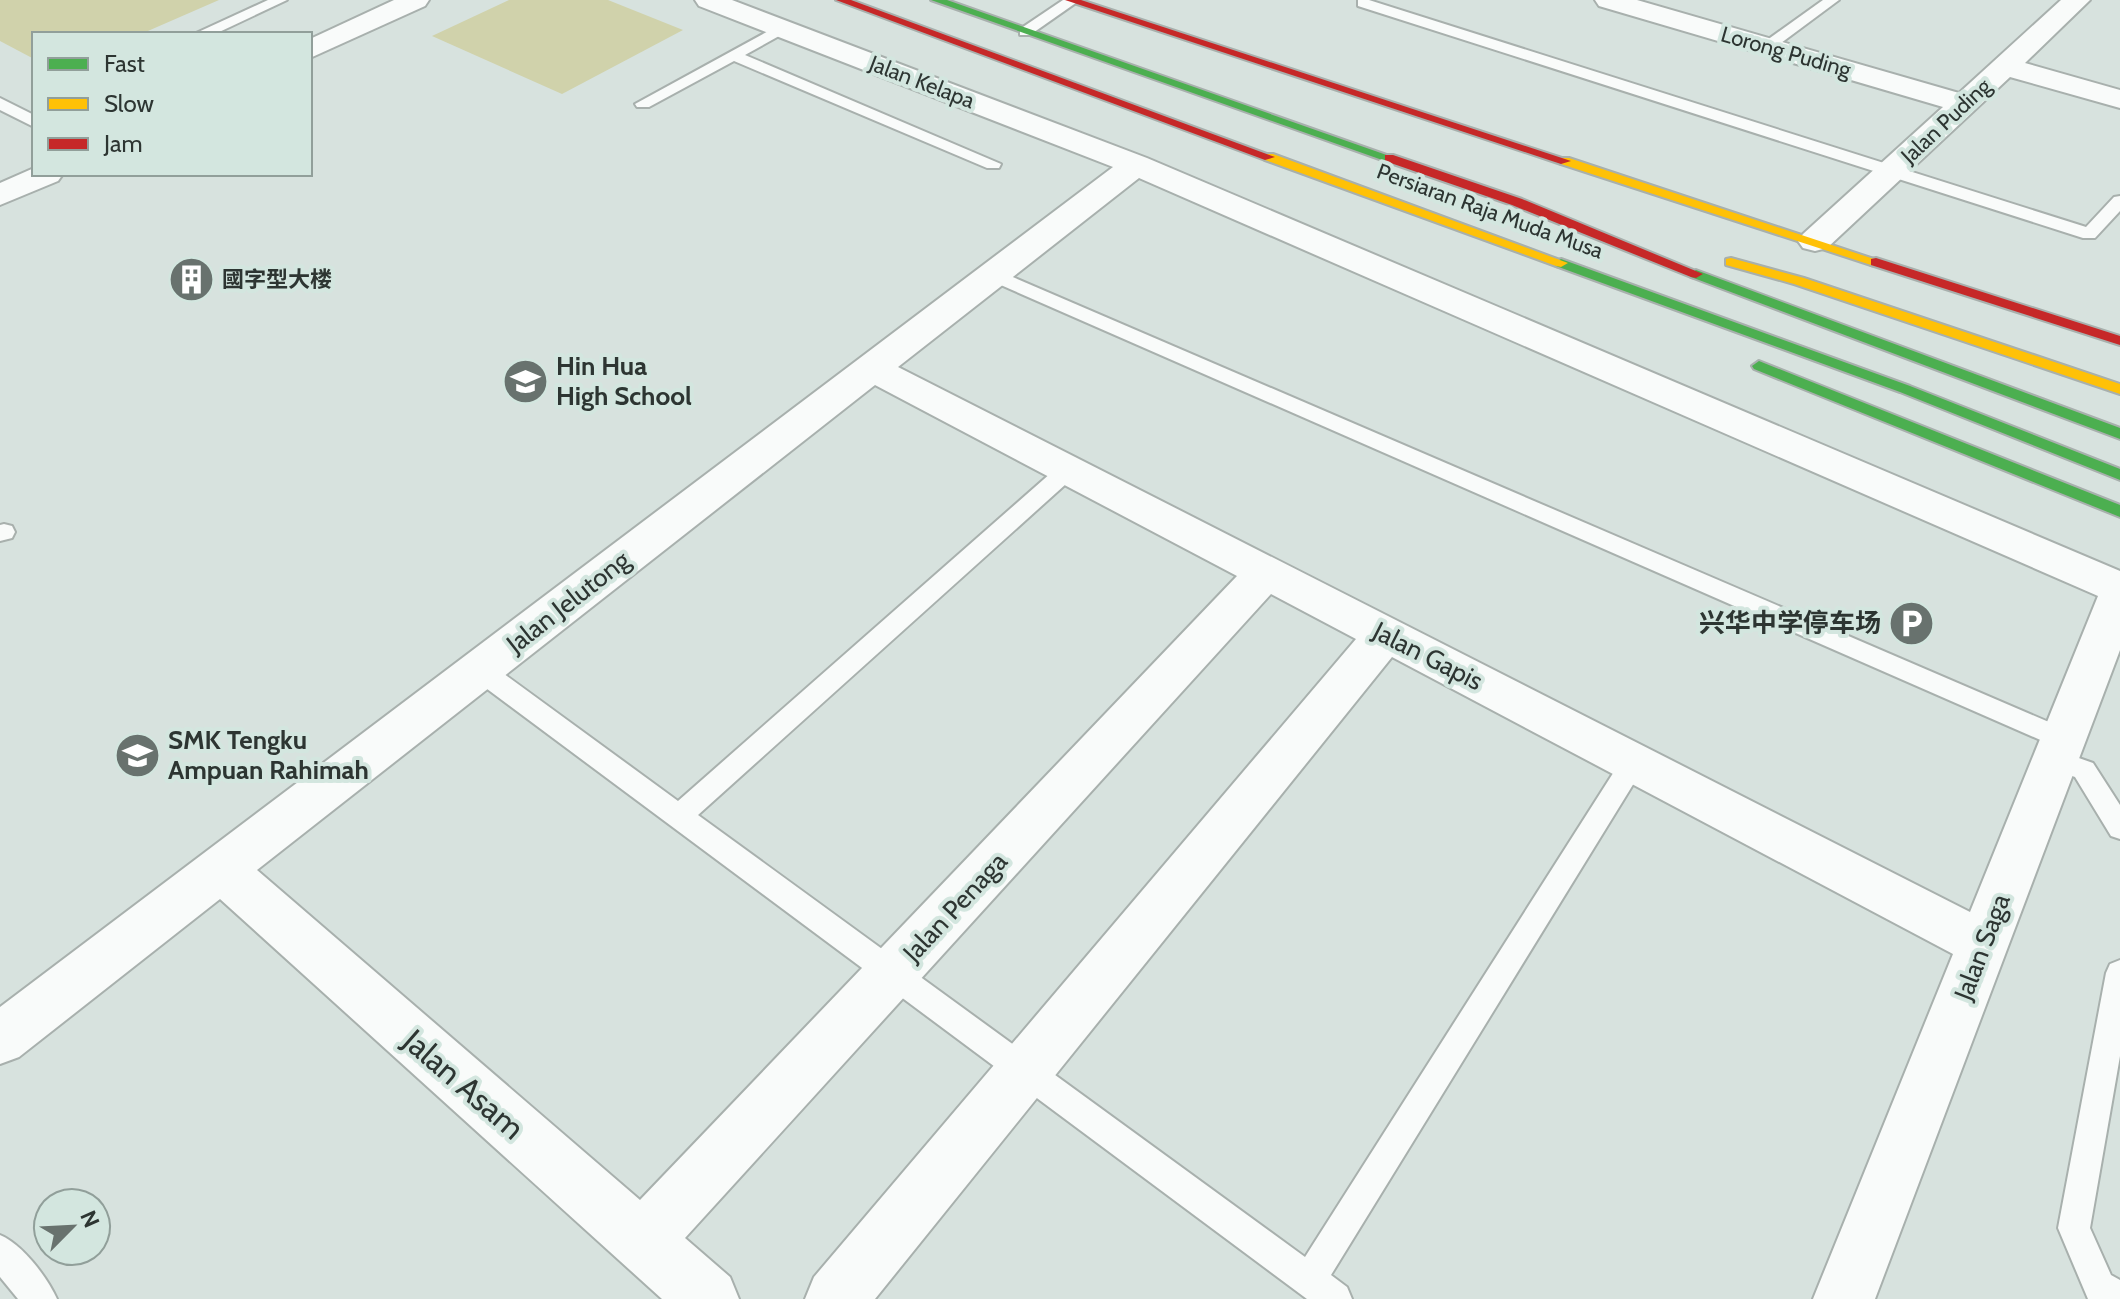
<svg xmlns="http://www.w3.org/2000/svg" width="2120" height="1299" font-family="Cabin,'Noto Sans SC',sans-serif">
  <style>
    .green { fill: #d0d2ab }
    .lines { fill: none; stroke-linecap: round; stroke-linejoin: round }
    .lane-casing { stroke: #a8b0ad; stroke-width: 4 }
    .street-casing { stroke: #a8b0ad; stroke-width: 4 }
    .fast-casing { stroke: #a8b0ad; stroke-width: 4 }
    .slow-casing { stroke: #a8b0ad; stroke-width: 4 }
    .jam-casing { stroke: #a8b0ad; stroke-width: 4 }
    .lane { fill: #f9fbfa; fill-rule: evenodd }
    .street { fill: #f9fbfa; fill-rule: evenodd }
    .fast { fill: #4caf50; fill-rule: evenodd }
    .slow { fill: #ffc107; fill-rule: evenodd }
    .jam { fill: #c62828; fill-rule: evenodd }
    .labels { text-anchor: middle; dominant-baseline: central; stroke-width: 8; stroke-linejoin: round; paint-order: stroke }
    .far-street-label { font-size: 22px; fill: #2d3532; stroke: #d3e6df }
    .far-poi-label { font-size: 22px; font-weight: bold; fill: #2d3532; stroke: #d3e6df; text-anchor: start }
    .poi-label { font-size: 26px; font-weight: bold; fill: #2d3532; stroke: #d3e6df; text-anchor: start }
    .street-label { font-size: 26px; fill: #2d3532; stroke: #d3e6df }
    .near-street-label { font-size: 32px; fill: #2d3532; stroke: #d3e6df }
  </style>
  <rect width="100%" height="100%" fill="#d7e2de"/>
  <g class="green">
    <path d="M0 0H219L141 34H34V59L0 41Z"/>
    <path d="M509 0H608L683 30 562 94 432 36Z"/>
  </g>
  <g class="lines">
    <defs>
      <g id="lane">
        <path d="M268 0H287L215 34H194Z"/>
        <path d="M1063 0H1080L1030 35H1020V29Z"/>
        <path d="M1358 0H1369L2086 227 2114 197 2120 196V211L2095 238H2083L1358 6Z"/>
        <path d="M1823 0H1839L1773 49H1763V43Z"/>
        <path d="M783 23 791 28 788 31 745 55 1001 164 999 168H987L734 61 649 107H637L635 104Z"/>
        <path d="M0 98 34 115V127L0 110Z"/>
        <path d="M994 269 2072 732 2076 739 2072 746 2063 749 2054 746 987 279 985 275 987 271Z"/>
        <path d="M1068 463 1076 465 1079 470 1076 475 698 815 1305 1257 1624 756 1633 753 1642 756 1646 763 1642 770 1331 1275 1347 1287 1352 1299H1307L471 677 468 670 471 663 480 661 489 663 678 801 1060 465Z"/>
        <path d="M4 524 12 526 15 532 12 538 0 541V525Z"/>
        <path d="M2056 750 2093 763 2120 805V839L2111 836 2075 777 2047 767 2043 760 2047 753Z"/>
        <path d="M2120 960V1056L2090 1228 2111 1275 2120 1280V1299H2088L2058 1228 2106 973 2110 964Z"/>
        <path d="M0 1235C22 1244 47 1277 57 1299H18L0 1277Z"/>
      </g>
      <g id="street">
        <path d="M394 0H429L425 6 310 58V39Z"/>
        <path d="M695 0H732L1147 158 2120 571V650L1875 1299H1813L1953 954 1392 657 875 1299H805L814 1277 1356 639 1271 594 685 1238 730 1277 739 1299H662L220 899 19 1057 0 1064V1007L1113 167 699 6ZM1139 178 2098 596 1970 912 898 367ZM875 385 1237 576 640 1200 257 870Z"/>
        <path d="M1595 0H1637L1959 93 2061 0H2090L2025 63 2120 90V108L2010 77 1827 248 1815 251 1803 248 1798 241 1803 234 1943 107 1599 6Z"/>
        <path d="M34 168V174H63L58 181 0 205V183Z"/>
      </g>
      <g id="fast">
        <path d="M931 0H947L1395 158 1385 161Z"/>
        <path d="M1561 259 1910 386 2120 469V480L1900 392 1556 266 1554 263Z"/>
        <path d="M1696 270 2120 428V439L1691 277 1689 274Z"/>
        <path d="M1759 361 2120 505V517L1754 369 1752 366Z"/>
      </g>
      <g id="slow">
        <path d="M1265 154H1273L1568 263 1561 267 1556 266 1265 160Z"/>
        <path d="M1561 158H1569L1883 262 1876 266 1871 265 1561 164Z"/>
        <path d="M1731 258 1804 278 2120 384V394L1794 284 1726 265V259Z"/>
      </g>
      <g id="jam">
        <path d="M836 0H851L1275 157 1265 160Z"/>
        <path d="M1065 0H1081L1571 161 1561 164Z"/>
        <path d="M1385 155H1393L1522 199 1703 274 1696 278 1691 277 1512 205 1385 161Z"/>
        <path d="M1876 258 2120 336V345L1871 265V259Z"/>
      </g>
    </defs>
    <use href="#lane" class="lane-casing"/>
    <use href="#street" class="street-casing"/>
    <use href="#fast" class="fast-casing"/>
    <use href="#slow" class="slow-casing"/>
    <use href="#jam" class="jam-casing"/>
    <use href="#lane" class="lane"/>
    <use href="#street" class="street"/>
    <use href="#fast" class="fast"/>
    <use href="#slow" class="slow"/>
    <use href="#jam" class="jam"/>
  </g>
  <defs>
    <symbol id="building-disc" viewBox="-11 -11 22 22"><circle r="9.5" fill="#68726e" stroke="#d3e6df"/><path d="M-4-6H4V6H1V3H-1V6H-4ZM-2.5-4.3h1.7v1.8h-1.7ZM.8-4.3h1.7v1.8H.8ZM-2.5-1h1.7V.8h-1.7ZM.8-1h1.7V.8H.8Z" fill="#fff"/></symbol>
    <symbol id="school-disc" viewBox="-11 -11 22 22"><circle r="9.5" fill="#68726e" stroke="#d3e6df"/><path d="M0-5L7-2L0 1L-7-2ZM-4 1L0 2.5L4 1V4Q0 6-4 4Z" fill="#fff"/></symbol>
    <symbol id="parking-disc" viewBox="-11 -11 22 22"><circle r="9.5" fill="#68726e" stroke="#d3e6df"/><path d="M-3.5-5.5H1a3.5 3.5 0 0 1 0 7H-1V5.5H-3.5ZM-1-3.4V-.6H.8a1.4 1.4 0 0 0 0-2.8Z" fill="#fff"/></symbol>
  </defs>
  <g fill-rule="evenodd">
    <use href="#building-disc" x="166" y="254" width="51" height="51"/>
    <use href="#school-disc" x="500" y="356" width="51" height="51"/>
    <use href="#parking-disc" x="1886" y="598" width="51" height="51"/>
    <use href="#school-disc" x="112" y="730" width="51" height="51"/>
  </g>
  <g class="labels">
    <g class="far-street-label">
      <text transform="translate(1786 52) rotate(16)">Lorong Puding</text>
      <text transform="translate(922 82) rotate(21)">Jalan Kelapa</text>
      <text transform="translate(1946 121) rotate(-43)">Jalan Puding</text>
      <text transform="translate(1490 211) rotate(20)">Persiaran Raja Muda Musa</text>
    </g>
    <g class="far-poi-label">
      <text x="222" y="279">國字型大楼</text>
    </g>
    <g class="poi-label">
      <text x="556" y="366">Hin Hua<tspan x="556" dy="30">High School</tspan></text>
      <text x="1881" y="623" text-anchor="end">兴华中学停车场</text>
      <text x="168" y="740">SMK Tengku<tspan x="168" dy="30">Ampuan Rahimah</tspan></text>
    </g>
    <g class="street-label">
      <text transform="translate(568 602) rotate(-38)">Jalan Jelutong</text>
      <text transform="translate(1428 656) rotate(27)">Jalan Gapis</text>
      <text transform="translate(955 907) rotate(-47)">Jalan Penaga</text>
      <text transform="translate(1982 947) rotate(-69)">Jalan Saga</text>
    </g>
    <g class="near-street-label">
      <text transform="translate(464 1084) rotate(41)">Jalan Asam</text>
    </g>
  </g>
  <rect x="32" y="32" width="280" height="144" fill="#d3e6df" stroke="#919f9a" stroke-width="2"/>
  <rect x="48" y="58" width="40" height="12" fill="#4caf50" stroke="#919f9a" stroke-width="2"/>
  <text x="104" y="72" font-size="24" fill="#2d3532">Fast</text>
  <rect x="48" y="98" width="40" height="12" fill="#ffc107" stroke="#919f9a" stroke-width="2"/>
  <text x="104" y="112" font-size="24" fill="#2d3532">Slow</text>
  <rect x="48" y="138" width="40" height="12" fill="#c62828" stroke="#919f9a" stroke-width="2"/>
  <text x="104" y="152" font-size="24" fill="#2d3532">Jam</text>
  <g transform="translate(72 1227) rotate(66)"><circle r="38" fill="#d3e6df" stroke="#919f9a" stroke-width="2"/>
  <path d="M0-6L14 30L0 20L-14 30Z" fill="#68726e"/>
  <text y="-12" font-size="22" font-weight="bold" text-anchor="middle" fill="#2d3532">N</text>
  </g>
</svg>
